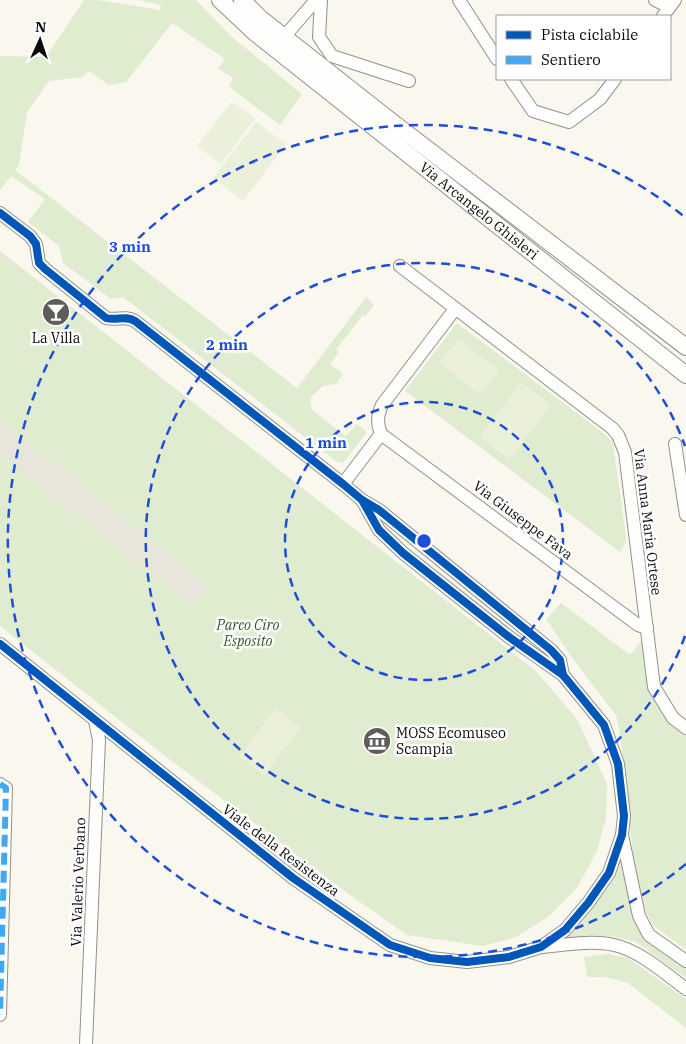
<svg xmlns="http://www.w3.org/2000/svg" width="686" height="1044" font-family="'IBM Plex Serif',serif">
  <style>
    .green { fill: #e0ecd0 }
    .pitch { fill: #eaf0da }
    .plaza { fill: #e8e5db }
    .lines { fill: none; stroke-linecap: round; stroke-linejoin: round }
    .minor-casing { stroke: #92918d; stroke-width: 14 }
    .tertiary-casing { stroke: #92918d; stroke-width: 18 }
    .minor { stroke: #fefefc; stroke-width: 12 }
    .tertiary { stroke: #fefefc; stroke-width: 16 }
    .quiet { stroke: #3fa9f5; stroke-width: 6; stroke-dasharray: 12 6; stroke-linecap: butt }
    .cycleway-casing { stroke: #fff; stroke-width: 11 }
    .cycleway { stroke: #0057b8; stroke-width: 8 }
    .ring { fill: none; stroke: #1d4ed8; stroke-width: 2.5; stroke-dasharray: 9 6 }
    .labels { text-anchor: middle; dominant-baseline: central; stroke-width: 5; stroke-linejoin: round; paint-order: stroke }
    .street-label { font-size: 14px; fill: #0a0a0a; stroke: #fff }
    .poi-label { font-size: 14px; fill: #0a0a0a; stroke: #fff }
    .park-label { font-size: 14px; font-style: italic; fill: #2c5a23; stroke: #fff }
    .centre { fill: #1d4ed8; stroke: #fff; stroke-width: 2.5 }
    .ring-label { font-size: 15px; text-anchor: middle; font-weight: bold; fill: #1d4ed8; stroke: #fff; stroke-width: 5; stroke-linejoin: round; paint-order: stroke }
  </style>
  <rect width="100%" height="100%" fill="#f9f7ee"/>
  <g class="green">
    <path d="M84 0H97L161 10 160 5 139 0H196L232 37 302 94 280 125 229 87 233 78 218 68 225 59 172 23 126 82 109 85 89 71 82 77 49 81 27 112 19 165 15 170 297 388 366 297 374 305 365 316 363 315 336 350 339 352 330 364 343 374 336 384 323 386 310 398 312 410 346 436 357 424 367 432 343 463 337 462 123 297 111 299 63 263 59 246 28 222 45 199 11 176 0 190V56L46 57Z"/>
    <path d="M0 251 537 672 577 719 607 784 606 818 597 851 577 888 548 917 516 937 483 946 407 935 350 895 169 759 0 626Z"/>
    <path d="M457 323 606 435 613 443 626 536V541L620 552 405 391Z"/>
    <path d="M561 603 630 655 642 640 660 697 686 724V950L653 925 640 901 634 863 620 734 616 715 575 662 546 619Z"/>
    <path d="M622 858 644 937 686 969V978L636 942 611 936H590L569 941 564 938 585 917 615 878Z"/>
    <path d="M608 954 628 958 686 999V1028L628 983 605 977H587L584 957Z"/>
  </g>
  <g class="pitch">
    <path d="M232 102 255 118 221 164 197 146Z"/>
    <path d="M256 122 286 144 243 201 213 178Z"/>
    <path d="M458 339 499 370 480 395 439 363Z"/>
    <path d="M521 382 551 405 509 460 480 436Z"/>
    <path d="M276 708 301 728 264 775 239 756Z"/>
  </g>
  <path class="plaza" d="M0 420 209 586 193 606 0 454Z"/>
  <g class="lines">
    <defs>
      <g id="minor">
        <path d="M321 0 319 37 332 56 409 81"/>
        <path d="M459 0 497 59"/>
        <path d="M655 0 669 7"/>
        <path d="M663 16 675 0"/>
        <path d="M277 42 284 37 316 0"/>
        <path d="M511 79 533 111 569 122 600 99 615 79"/>
        <path d="M0 213 30 236 36 244 39 263 45 269 106 318C117 321 125 315 135 321L343 484 362 500 379 510 551 650 560 660 563 675"/>
        <path d="M400 266 612 428 618 435 625 452 654 687 673 718 686 728"/>
        <path d="M381 434C377 423 377 416 382 405L455 309"/>
        <path d="M675 444 686 515"/>
        <path d="M343 484 381 434 638 625 647 628"/>
        <path d="M0 644 293 878 390 945 430 958 467 962 509 957 541 947 565 930 588 903 609 873 622 835 624 816 618 764 604 725 563 675 509 637 403 553 379 530 362 500"/>
        <path d="M0 784 6 788 0 1015"/>
        <path d="M622 835 639 916 649 935 686 961"/>
        <path d="M541 947C564 945 591 940 614 945 639 950 666 974 686 989"/>
        <path d="M86 1044 99 740 95 721"/>
      </g>
      <g id="tertiary">
        <path id="s1" d="M220 0 254 32 686 375"/>
        <path d="M242 0 260 18 396 125 686 347"/>
      </g>
    </defs>
    <use href="#minor" class="minor-casing"/>
    <use href="#tertiary" class="tertiary-casing"/>
    <use href="#minor" class="minor"/>
    <use href="#tertiary" class="tertiary"/>
    <path class="quiet" d="M0 784 6 788 0 1015"/>
    <defs>
      <g id="cycleway">
        <path d="M0 213 30 236 36 244 39 263 45 269 106 318C117 321 125 315 135 321L343 484 362 500 379 510 551 650 560 660 563 675"/>
        <path d="M0 644 293 878 390 945 430 958 467 962 509 957 541 947 565 930 588 903 609 873 622 835 624 816 618 764 604 725 563 675 509 637 403 553 379 530 362 500"/>
      </g>
    </defs>
    <use href="#cycleway" class="cycleway-casing"/>
    <use href="#cycleway" class="cycleway"/>
  </g>
  <g class="ring">
    <circle cx="424" cy="541" r="139"/>
    <path d="M685 636A278 278 0 1 1 685 446"/>
    <path d="M686 864A416 416 0 1 1 686 218"/>
  </g>
  <defs>
    <symbol id="bar-disc" viewBox="-11 -11 22 22"><circle r="9.5" fill="#5e5d5a" stroke="#fff"/><path d="M-6-5H6L.8 .8V4.5H3.5V6h-7V4.5H-.8V.8Z" fill="#fff"/></symbol>
    <symbol id="museum-disc" viewBox="-11 -11 22 22"><circle r="9.5" fill="#5e5d5a" stroke="#fff"/><path d="M0-6L6-3V-2H-6V-3ZM-5-1h2V3h-2ZM-1-1h2V3h-2ZM3-1h2V3H3ZM-6 4H6V6H-6Z" fill="#fff"/></symbol>
  </defs>
  <g fill-rule="evenodd">
    <use href="#bar-disc" x="40" y="296" width="32" height="32"/>
    <use href="#museum-disc" x="361" y="725" width="32" height="32"/>
  </g>
  <g class="labels">
    <g class="street-label">
      <text stroke="none"><textPath href="#s1" startOffset="334">Via Arcangelo Ghisleri</textPath></text>
      <text transform="translate(523 520) rotate(37)">Via Giuseppe Fava</text>
      <text transform="translate(648 522) rotate(83)">Via Anna Maria Ortese</text>
      <text transform="translate(281 850) rotate(37)">Viale della Resistenza</text>
      <text transform="translate(78 882) rotate(-88)">Via Valerio Verbano</text>
    </g>
    <g class="poi-label">
      <text x="56" y="338">La Villa</text>
      <text x="396" y="733" text-anchor="start">MOSS Ecomuseo<tspan x="396" dy="16">Scampia</tspan></text>
    </g>
    <g class="park-label">
      <text x="248" y="625">Parco Ciro<tspan x="248" dy="16">Esposito</tspan></text>
    </g>
  </g>
  <circle cx="424" cy="541" r="8" class="centre"/>
  <g class="ring-label">
    <text x="130" y="252">3 min</text>
    <text x="227" y="350">2 min</text>
    <text x="326" y="448">1 min</text>
  </g>
  <rect x="496" y="15" width="175" height="65" fill="#ffffff" stroke="#9d9d9d"/>
  <rect x="506" y="31" width="25" height="8" fill="#0057b8" stroke="#9d9d9d"/>
  <text x="541" y="40" font-size="15" fill="#0a0a0a">Pista ciclabile</text>
  <rect x="506" y="56" width="25" height="8" fill="#3fa9f5" stroke="#9d9d9d"/>
  <text x="541" y="65" font-size="15" fill="#0a0a0a">Sentiero</text>
  <g transform="translate(40 40) rotate(3)" stroke="#ffffff" stroke-width="4" paint-order="stroke">
  <path d="M0-4L9 19L0 12L-9 19Z" fill="#0a0a0a"/>
  <text y="-8" font-size="14" font-weight="bold" text-anchor="middle" fill="#0a0a0a">N</text>
  </g>
</svg>
